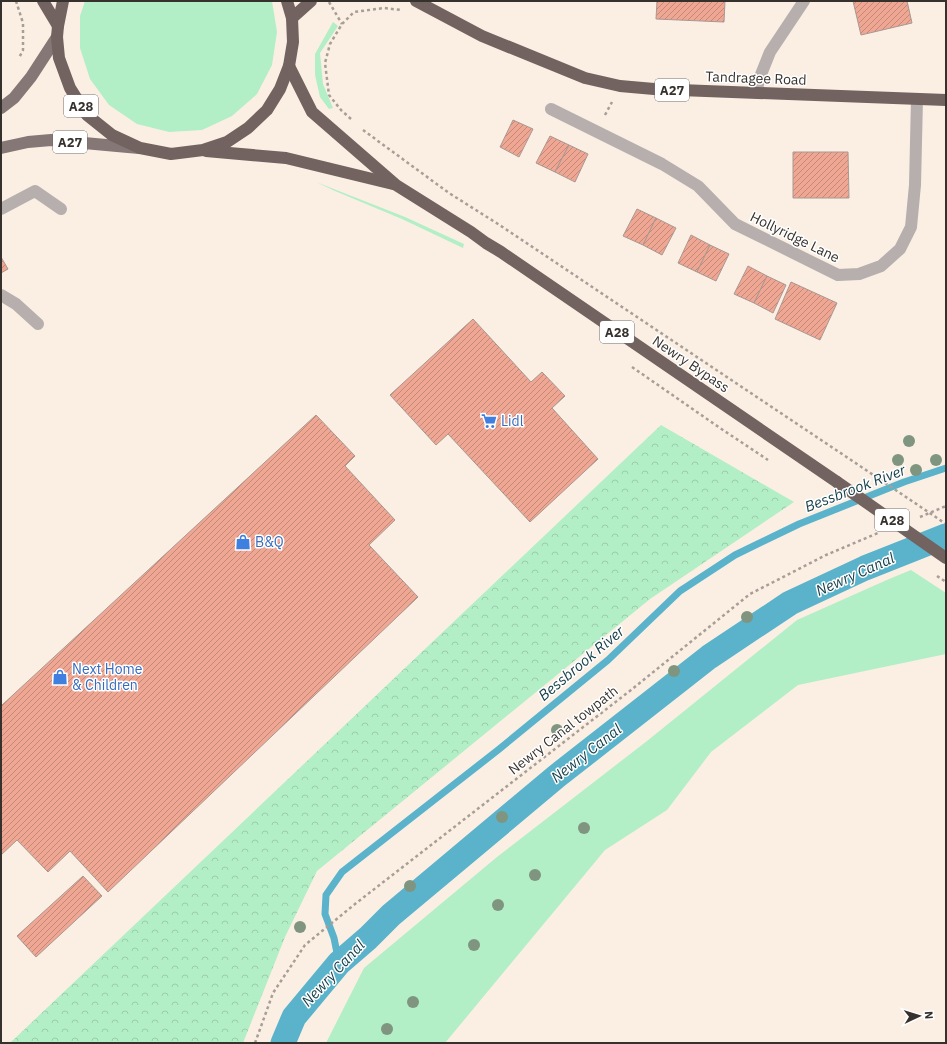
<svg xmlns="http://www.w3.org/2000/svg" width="947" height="1044" font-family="'IBM Plex Sans',sans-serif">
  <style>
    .grass { fill: #b2eec6 }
    .forest { fill: url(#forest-crowns) }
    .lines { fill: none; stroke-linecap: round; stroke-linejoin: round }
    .stream { stroke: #5ab3cb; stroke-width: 7 }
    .canal { stroke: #5ab3cb; stroke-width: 25 }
    .building { fill: url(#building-hatch); stroke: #a89894 }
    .path { stroke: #a79e96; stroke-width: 2.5; stroke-dasharray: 3 3; stroke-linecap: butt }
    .minor { stroke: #b6afad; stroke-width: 12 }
    .major { stroke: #847775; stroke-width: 12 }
    .highway { stroke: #726361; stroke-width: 12 }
    .path-bridge { stroke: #a79e96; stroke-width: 2.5; stroke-dasharray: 3 3; stroke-linecap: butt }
    .highway-bridge { stroke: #726361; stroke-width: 12 }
    .tree { fill: #7f9580 }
    .labels { text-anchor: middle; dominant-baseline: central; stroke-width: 3; stroke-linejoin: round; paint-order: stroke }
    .shield { fill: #fff; stroke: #726f6c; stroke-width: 1 }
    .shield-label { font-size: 13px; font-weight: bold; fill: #36312d }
    .street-label { font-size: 14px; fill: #36312d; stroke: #fff }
    .shop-label { font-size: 14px; fill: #366cbe; stroke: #fff; text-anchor: start }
    .water-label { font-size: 15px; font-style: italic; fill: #18414c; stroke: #fff }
  </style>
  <defs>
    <pattern id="forest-crowns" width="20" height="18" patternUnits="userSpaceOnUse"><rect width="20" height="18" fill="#b2eec6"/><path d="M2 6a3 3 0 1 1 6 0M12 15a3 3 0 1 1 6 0" fill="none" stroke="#9acdaa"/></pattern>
    <pattern id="building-hatch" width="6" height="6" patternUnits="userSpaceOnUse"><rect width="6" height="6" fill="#efa692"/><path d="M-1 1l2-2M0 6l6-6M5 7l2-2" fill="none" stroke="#c28878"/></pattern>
  </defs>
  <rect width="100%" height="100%" fill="#fbefe4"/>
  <g class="grass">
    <path d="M85 1H272L277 32 272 65 257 94 232 116 202 130 169 132 137 124 109 105 90 79 80 48V16Z"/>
    <path d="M333 22 338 26 320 53 323 84 333 108 329 109 320 97 315 75V54Z"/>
    <path d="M316 182 405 217 464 244 463 248 402 219 335 191Z"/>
    <path d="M911 570 946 593V654L798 685 711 752 667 810 605 850 445 1043H326L364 968 497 857 647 741 797 620 889 579Z"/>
  </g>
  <path class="forest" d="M661 425 794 502 650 599 317 871 285 937 243 1043H10Z"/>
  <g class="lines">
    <path class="stream" d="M339 963 334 938 325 914 326 895 342 872 498 750 608 660 680 591 735 555 799 524 904 482 946 468"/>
    <path class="canal" d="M283 1043 294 1017 339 963 368 938 391 915 557 776 709 657 790 603 865 568 946 536"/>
  </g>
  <g class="building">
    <path d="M657 1H725L724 22 656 19Z"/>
    <path d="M853 1H907L912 23 861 35Z"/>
    <path d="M513 120 533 129 519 157 500 147Z"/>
    <path d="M550 136 569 145 555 172 536 163Z"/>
    <path d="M569 145 588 154 575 182 555 172Z"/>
    <path d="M793 152H848L849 198H793Z"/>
    <path d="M637 209 656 218 643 245 623 236Z"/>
    <path d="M656 218 676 228 662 255 643 245Z"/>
    <path d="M691 235 710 245 697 272 678 263Z"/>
    <path d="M710 245 729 254 716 281 697 272Z"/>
    <path d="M1 257 8 269 1 273Z"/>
    <path d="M748 266 767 276 754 303 734 294Z"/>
    <path d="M767 276 786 285 773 313 754 303Z"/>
    <path d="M791 282 837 303 820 340 775 319Z"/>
    <path d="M473 319 531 382 542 372 565 396 552 408 598 459 530 522 448 434 436 445 390 395Z"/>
    <path d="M316 415 355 456 345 466 395 520 369 545 418 597 108 892 70 851 48 872 17 840 1 855V706Z"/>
    <path d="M83 876 102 896 36 957 17 936Z"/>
  </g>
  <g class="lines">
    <g class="path">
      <path d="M16 1 23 23V50L19 58"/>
      <path d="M329 2 342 24"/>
      <path d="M605 115 612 102"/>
      <path d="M351 119 341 110 329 95 325 63 330 44 342 24 354 12 384 8 401 10"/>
      <path d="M363 130 449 193 498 224 860 466"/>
      <path d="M632 367 720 428 768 460"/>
      <path d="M920 517 946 506"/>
      <path d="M255 1043 273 993 305 945 355 904 631 690 750 594 826 555 878 533"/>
    </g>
    <g class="minor">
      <path d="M756 92 760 77 770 52 804 1"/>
      <path d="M551 109 662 164 698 186 735 224 838 275 859 274 881 266 900 249 911 227 915 185 917 99"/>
      <path d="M1 209 35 191 61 209"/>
      <path d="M1 295 16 304 38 324"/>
    </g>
    <g class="major">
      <path d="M1 108 14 98 31 77 57 37"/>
      <path d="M1 148 28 142 51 140 139 148"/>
    </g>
    <g class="highway">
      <path d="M43 1 58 26"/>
      <path d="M63 1 58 26 57 37 59 58 70 88 87 115 112 135 140 148 171 154 203 150 227 142 248 128 267 110 280 89 289 66 293 42 292 18 287 1"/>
      <path d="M416 1 482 36 585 78 620 86 654 89 946 100"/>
      <path d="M292 18 311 1"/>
      <path d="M289 66 312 112 396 185 471 232 486 243 501 252 837 482"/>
      <path d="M206 151 286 158 393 184"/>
    </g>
    <g class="path-bridge">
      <path d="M860 466 946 524"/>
      <path d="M937 576 946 582"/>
    </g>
    <path class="highway-bridge" d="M837 482 946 558"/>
  </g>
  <g class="tree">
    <circle cx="909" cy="441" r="6"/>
    <circle cx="898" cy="460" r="6"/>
    <circle cx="936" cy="460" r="6"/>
    <circle cx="916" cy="470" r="6"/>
    <circle cx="747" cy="617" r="6"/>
    <circle cx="674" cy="671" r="6"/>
    <circle cx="557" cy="730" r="6"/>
    <circle cx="502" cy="817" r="6"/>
    <circle cx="584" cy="828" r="6"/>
    <circle cx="535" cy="875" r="6"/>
    <circle cx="410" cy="886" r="6"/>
    <circle cx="498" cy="905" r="6"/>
    <circle cx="300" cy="927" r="6"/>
    <circle cx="474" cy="945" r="6"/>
    <circle cx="413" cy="1002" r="6"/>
    <circle cx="387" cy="1029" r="6"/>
  </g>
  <defs>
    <symbol id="supermarket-bare" viewBox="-9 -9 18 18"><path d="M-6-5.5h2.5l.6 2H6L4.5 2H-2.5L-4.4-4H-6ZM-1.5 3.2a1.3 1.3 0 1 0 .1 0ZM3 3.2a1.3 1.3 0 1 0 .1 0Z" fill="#3f7fe0" stroke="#fff" stroke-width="2.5" paint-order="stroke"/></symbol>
    <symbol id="shop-bare" viewBox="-9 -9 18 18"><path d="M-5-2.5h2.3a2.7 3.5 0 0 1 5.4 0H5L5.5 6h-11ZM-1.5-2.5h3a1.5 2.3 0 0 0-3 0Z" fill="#3f7fe0" stroke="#fff" stroke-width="2.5" paint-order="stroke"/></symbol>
  </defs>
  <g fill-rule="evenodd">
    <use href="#supermarket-bare" x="478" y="410" width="22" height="22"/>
    <use href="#shop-bare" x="232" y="531" width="22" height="22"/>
    <use href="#shop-bare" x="49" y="666" width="22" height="22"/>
  </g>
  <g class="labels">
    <g class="shield">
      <rect x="655" y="79" width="34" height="22" rx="3"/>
      <rect x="64" y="95" width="34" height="22" rx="3"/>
      <rect x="53" y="131" width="34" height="22" rx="3"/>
      <rect x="600" y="321" width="34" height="22" rx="3"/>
      <rect x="875" y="509" width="34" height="22" rx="3"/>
    </g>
    <g class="shield-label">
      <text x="672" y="90">A27</text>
      <text x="81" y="106">A28</text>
      <text x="70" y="142">A27</text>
      <text x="617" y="332">A28</text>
      <text x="892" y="520">A28</text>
    </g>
    <g class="street-label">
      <text transform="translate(756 78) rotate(2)">Tandragee Road</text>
      <text transform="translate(795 237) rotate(26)">Hollyridge Lane</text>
      <text transform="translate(691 364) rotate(34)">Newry Bypass</text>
      <text transform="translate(563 730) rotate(-38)">Newry Canal towpath</text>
    </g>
    <g class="shop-label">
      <text x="501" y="421">Lidl</text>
      <text x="255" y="542">B&amp;Q</text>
      <text x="72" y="669">Next Home<tspan x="72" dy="16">&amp; Children</tspan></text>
    </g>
    <g class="water-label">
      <text transform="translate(855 488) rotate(-21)">Bessbrook River</text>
      <text transform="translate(855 574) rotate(-24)">Newry Canal</text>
      <text transform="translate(581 663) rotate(-40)">Bessbrook River</text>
      <text transform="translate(586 753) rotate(-38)">Newry Canal</text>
      <text transform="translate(333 973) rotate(-47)">Newry Canal</text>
    </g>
  </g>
  <rect width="947" height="1044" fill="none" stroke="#36312d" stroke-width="4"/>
  <g transform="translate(919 1016) rotate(86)" stroke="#ffffff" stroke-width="3" paint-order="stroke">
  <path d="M0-3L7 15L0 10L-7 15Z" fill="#36312d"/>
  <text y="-6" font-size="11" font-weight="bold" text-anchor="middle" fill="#36312d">N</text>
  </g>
</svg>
